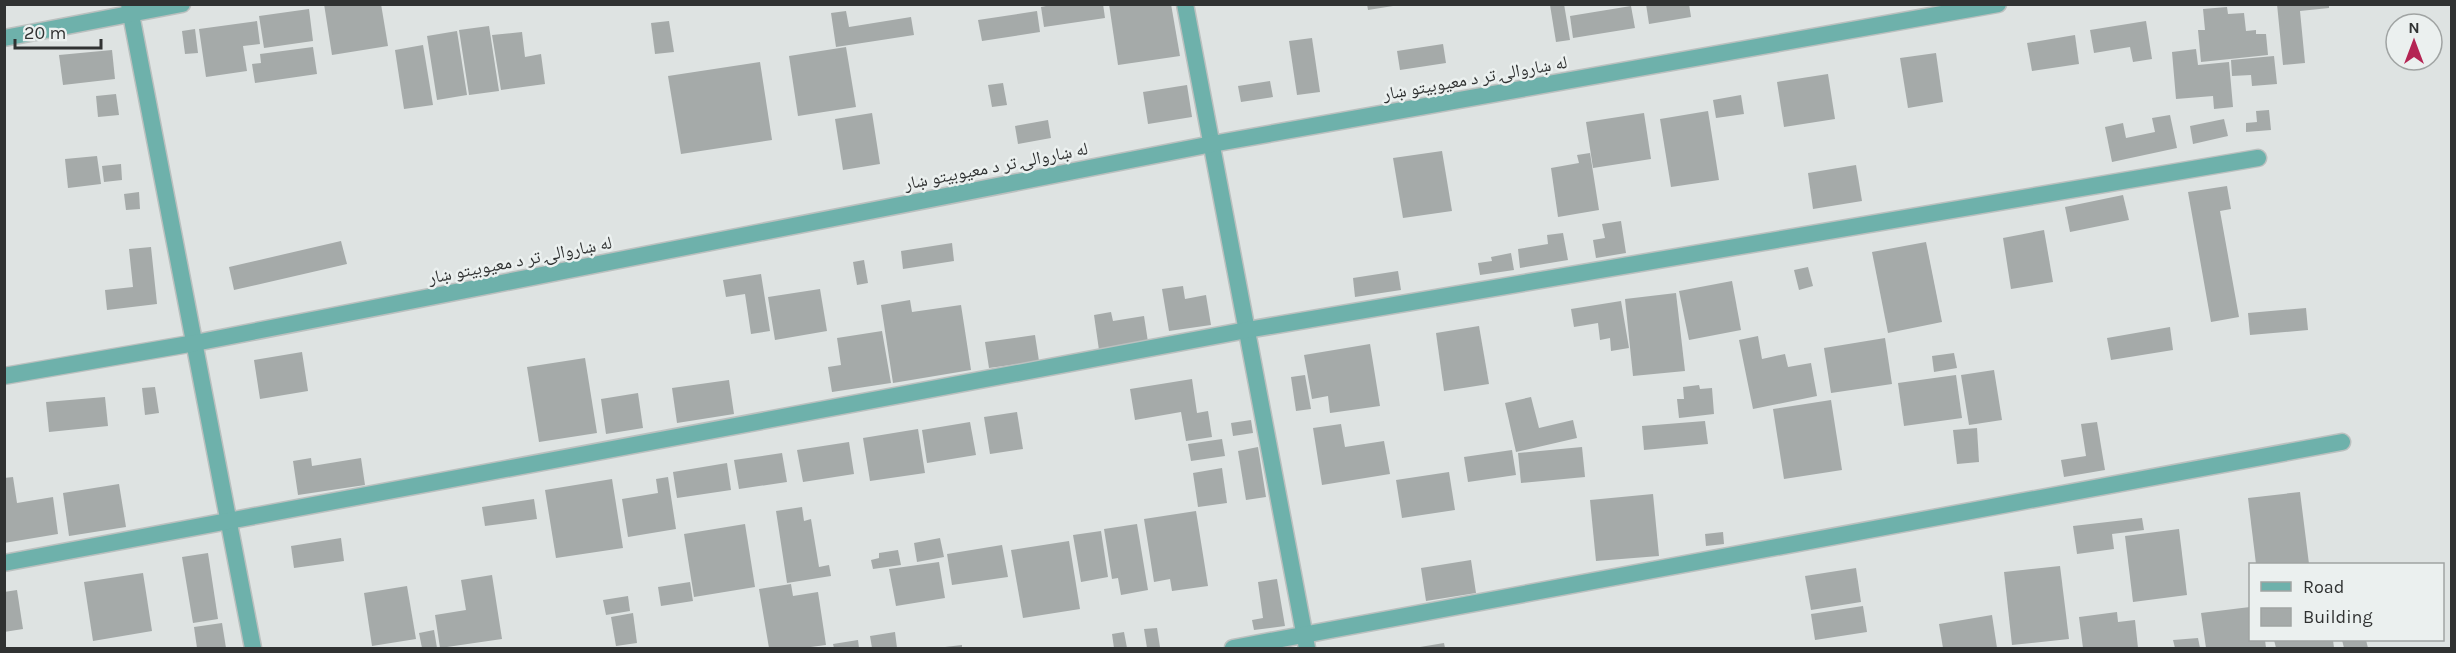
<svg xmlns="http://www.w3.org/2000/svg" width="2456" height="653" font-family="Karla,'Noto Naskh Arabic',sans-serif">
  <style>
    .building { fill: #a5aaa9 }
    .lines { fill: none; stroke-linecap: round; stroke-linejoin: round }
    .minor-casing { stroke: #bbc0bf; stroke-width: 19 }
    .tertiary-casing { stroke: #bbc0bf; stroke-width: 19 }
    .minor { stroke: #6eb1ab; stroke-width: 16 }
    .tertiary { stroke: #6eb1ab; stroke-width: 16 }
    .labels { text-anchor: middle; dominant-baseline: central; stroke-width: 5; stroke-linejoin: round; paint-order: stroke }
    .street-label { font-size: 18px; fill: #303232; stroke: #ebf0ef }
  </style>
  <rect width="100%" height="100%" fill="#dee3e2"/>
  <g class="building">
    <path d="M324 4H381L388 46 332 55Z"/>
    <path d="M1056 4H1103L1105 18 1044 27 1041 7Z"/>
    <path d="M1109 4H1171L1180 56 1118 65Z"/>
    <path d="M1367 4H1393V6L1368 10Z"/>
    <path d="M1564 4 1570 40 1556 42 1550 5Z"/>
    <path d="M1646 4H1689L1691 17 1649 24Z"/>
    <path d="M2277 4H2329V8L2300 11 2305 63 2283 65Z"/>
    <path d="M1631 6 1635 28 1573 38 1570 16Z"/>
    <path d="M2227 7 2228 14 2244 13 2246 31 2256 30V34H2266L2268 55 2201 62 2198 30H2205L2203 9Z"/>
    <path d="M309 9 313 41 264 48 259 16Z"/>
    <path d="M846 11 849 27 911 17 914 35 836 47 831 13Z"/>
    <path d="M1037 11 1040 32 982 41 978 20Z"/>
    <path d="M257 21 260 44 243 46 247 71 206 77 199 29Z"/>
    <path d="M669 21 674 52 655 54 651 23Z"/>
    <path d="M2146 21 2152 59 2133 62 2130 47 2094 53 2090 30Z"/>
    <path d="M489 26 499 91 469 95 459 30Z"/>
    <path d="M195 29 198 53 185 54 182 31Z"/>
    <path d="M457 31 467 95 437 100 427 36Z"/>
    <path d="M522 32 525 57 541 54 545 84 501 90 492 35Z"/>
    <path d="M2075 35 2079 64 2032 71 2027 43Z"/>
    <path d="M1312 38 1320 92 1297 95 1289 41Z"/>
    <path d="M1443 44 1446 63 1400 70 1397 51Z"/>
    <path d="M423 45 433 105 404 109 395 50Z"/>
    <path d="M313 47 317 74 255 83 252 64 261 63 260 54Z"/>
    <path d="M846 47 856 107 798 116 789 56Z"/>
    <path d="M2196 49 2198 65 2229 62 2233 107 2214 109 2213 96 2176 99 2172 52Z"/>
    <path d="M112 50 115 79 63 85 59 55Z"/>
    <path d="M1936 53 1943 102 1908 108 1900 58Z"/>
    <path d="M2274 56 2277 84 2252 86 2251 75 2232 76 2231 60Z"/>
    <path d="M760 62 772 140 681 154 668 76Z"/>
    <path d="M1828 74 1835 119 1784 127 1777 82Z"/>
    <path d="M1270 81 1273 97 1241 102 1238 86Z"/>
    <path d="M1003 83 1007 105 992 107 988 85Z"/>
    <path d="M1187 85 1192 117 1148 124 1143 92Z"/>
    <path d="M116 94 119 115 98 117 96 96Z"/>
    <path d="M1741 95 1744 114 1716 118 1713 100Z"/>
    <path d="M2269 110 2271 130 2246 132V123L2257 122 2256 111Z"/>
    <path d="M1708 111 1719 180 1671 187 1660 119Z"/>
    <path d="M872 113 880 164 843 170 835 119Z"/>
    <path d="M1644 113 1651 159 1593 168 1586 122Z"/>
    <path d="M2170 115 2177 148 2112 162 2105 127 2123 123 2126 138 2155 132 2152 118Z"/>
    <path d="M2224 119 2228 136 2193 144 2190 126Z"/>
    <path d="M1048 120 1051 138 1018 144 1015 126Z"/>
    <path d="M1442 151 1452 211 1403 218 1393 158Z"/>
    <path d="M1590 153 1599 210 1558 217 1551 168 1579 163 1577 155Z"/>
    <path d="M97 156 101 184 68 188 65 159Z"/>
    <path d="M121 164 122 180 104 182 102 166Z"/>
    <path d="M1856 165 1862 201 1813 209 1808 173Z"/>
    <path d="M2227 186 2231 209 2220 211 2239 317 2211 322 2188 192Z"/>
    <path d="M139 192 140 209 126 210 124 194Z"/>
    <path d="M2123 195 2129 220 2070 232 2065 207Z"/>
    <path d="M1621 221 1626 253 1596 258 1593 240 1605 238 1602 224Z"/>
    <path d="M2044 230 2053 282 2011 289 2003 238Z"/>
    <path d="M1563 233 1568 260 1520 268 1518 249 1548 244 1547 235Z"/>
    <path d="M341 241 347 264 234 290 229 267Z"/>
    <path d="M1926 242 1942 322 1888 333 1872 252Z"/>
    <path d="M952 243 954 261 903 269 901 251Z"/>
    <path d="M151 247 157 304 107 310 105 290 133 287 129 249Z"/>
    <path d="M1511 253 1514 270 1480 275 1478 263 1492 261 1491 257Z"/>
    <path d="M864 260 868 283 857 285 853 262Z"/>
    <path d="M1808 267 1813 286 1799 290 1794 270Z"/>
    <path d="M1398 271 1401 290 1355 297 1353 278Z"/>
    <path d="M761 274 770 331 751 334 745 294 726 297 723 280Z"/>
    <path d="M1732 281 1741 330 1689 340 1679 291Z"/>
    <path d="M1183 286 1185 299 1206 295 1211 325 1169 331 1162 289Z"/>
    <path d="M820 289 827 331 775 340 768 297Z"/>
    <path d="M1676 293 1685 371 1633 376 1625 299Z"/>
    <path d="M910 300 912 312 961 305 971 370 893 383 881 305Z"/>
    <path d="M1621 301 1629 348 1611 351 1610 338 1600 340 1598 323 1574 327 1571 309Z"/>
    <path d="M2306 308 2308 330 2250 335 2248 313Z"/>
    <path d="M1111 312 1113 321 1144 316 1148 342 1099 350 1094 315Z"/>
    <path d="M1479 326 1489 384 1444 391 1436 333Z"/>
    <path d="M2170 327 2173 350 2111 360 2107 338Z"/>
    <path d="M882 331 891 383 832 392 828 367 841 365 837 338Z"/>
    <path d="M1035 335 1039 361 989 368 985 342Z"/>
    <path d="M1758 336 1762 359 1785 354 1788 367 1811 363 1817 396 1753 409 1739 340Z"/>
    <path d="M1885 338 1892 384 1831 393 1824 348Z"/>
    <path d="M1370 344 1380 406 1330 413 1328 396 1312 399 1304 355Z"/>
    <path d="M302 352 308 391 260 399 254 360Z"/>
    <path d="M1954 353 1957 368 1934 372 1932 356Z"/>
    <path d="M585 358 597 433 539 442 527 367Z"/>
    <path d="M1994 370 2002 420 1969 425 1961 375Z"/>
    <path d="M1305 375 1311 409 1296 411 1291 377Z"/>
    <path d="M1956 375 1962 418 1904 426 1898 383Z"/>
    <path d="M1192 379 1197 413 1208 411 1212 437 1186 441 1181 412 1135 420 1130 389Z"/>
    <path d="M729 380 734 414 677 423 672 388Z"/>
    <path d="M1699 385 1700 389 1712 388 1714 414 1679 418 1677 399H1684L1683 387Z"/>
    <path d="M155 387 159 413 145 415 142 388Z"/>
    <path d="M638 393 643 428 606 434 601 399Z"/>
    <path d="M105 397 108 426 49 432 46 402Z"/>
    <path d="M1531 397 1539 428 1573 420 1577 438 1516 452 1505 403Z"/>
    <path d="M1831 400 1842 470 1784 479 1773 409Z"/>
    <path d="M1017 412 1023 449 990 454 984 417Z"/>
    <path d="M1251 420 1253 433 1233 436 1231 423Z"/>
    <path d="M1705 421 1708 444 1644 450 1642 426Z"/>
    <path d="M970 422 976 455 927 463 922 430Z"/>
    <path d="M2097 422 2105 470 2064 477 2061 460 2086 456 2081 424Z"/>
    <path d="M1341 424 1345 447 1384 441 1390 474 1322 485 1313 428Z"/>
    <path d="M1977 428 1979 462 1957 464 1953 430Z"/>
    <path d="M918 429 925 473 870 481 863 438Z"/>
    <path d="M1222 439 1225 456 1191 461 1188 444Z"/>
    <path d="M849 442 854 474 803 482 797 450Z"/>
    <path d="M1258 447 1266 497 1246 500 1238 451Z"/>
    <path d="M1582 447 1585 477 1521 483 1518 453Z"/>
    <path d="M1512 450 1516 475 1468 482 1464 457Z"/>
    <path d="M782 453 787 482 739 489 734 460Z"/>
    <path d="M311 458 312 466 361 458 365 485 298 495 293 461Z"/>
    <path d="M727 463 731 490 677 498 673 472Z"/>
    <path d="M1222 468 1227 503 1198 507 1193 473Z"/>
    <path d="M1449 472 1455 510 1402 518 1396 480Z"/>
    <path d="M13 477 17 503 53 497 58 534 4 543V478Z"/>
    <path d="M668 477 676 529 628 537 622 499 658 493 656 479Z"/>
    <path d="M612 479 623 548 556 558 545 490Z"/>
    <path d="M119 484 126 527 69 536 63 493Z"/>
    <path d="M2300 492 2309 564H2256L2248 498Z"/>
    <path d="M1653 494 1659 556 1596 561 1590 500Z"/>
    <path d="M534 499 537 519 485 526 482 507Z"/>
    <path d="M802 507 804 521 811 519 819 567 829 565 831 576 787 583 776 511Z"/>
    <path d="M1196 511 1208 586 1172 591 1170 579 1154 582 1144 519Z"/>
    <path d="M2142 518 2144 530 2112 534 2114 549 2077 554 2073 526Z"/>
    <path d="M745 524 755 587 694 597 684 534Z"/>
    <path d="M1137 524 1148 590 1121 595 1118 578 1112 579 1104 529Z"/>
    <path d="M2179 529 2187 595 2133 602 2125 536Z"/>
    <path d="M1101 531 1108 577 1081 582 1073 535Z"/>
    <path d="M1723 532 1724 544 1706 546 1705 534Z"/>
    <path d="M341 538 344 561 294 568 291 546Z"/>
    <path d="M940 538 944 557 917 562 914 543Z"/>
    <path d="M1069 541 1080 609 1023 618 1011 550Z"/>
    <path d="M1002 545 1008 577 952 585 947 554Z"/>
    <path d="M898 550 901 565 873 569 871 560 879 558V553Z"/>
    <path d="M208 553 218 619 193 623 182 557Z"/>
    <path d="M1471 560 1476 593 1426 601 1421 568Z"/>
    <path d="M939 562 945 598 896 606 889 569Z"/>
    <path d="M2060 566 2069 639 2012 645 2004 572Z"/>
    <path d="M1856 568 1861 602 1811 610 1805 576Z"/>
    <path d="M143 573 152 631 93 641 84 582Z"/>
    <path d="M492 575 502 639 440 648 435 615 466 610 461 580Z"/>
    <path d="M1277 579 1285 626 1254 630 1252 620 1263 618 1258 582Z"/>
    <path d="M690 582 693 601 661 606 658 587Z"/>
    <path d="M791 584 793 596 818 592 826 645 803 648H769L759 589Z"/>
    <path d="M407 586 416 639 372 646 364 593Z"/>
    <path d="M17 590 23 629 4 632V592Z"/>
    <path d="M628 596 630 611 606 615 603 600Z"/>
    <path d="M1863 606 1867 632 1815 640 1811 614Z"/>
    <path d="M2250 607V640H2265L2266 648H2206L2201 613Z"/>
    <path d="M2117 612 2118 622 2135 620 2138 648H2083L2079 617Z"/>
    <path d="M633 613 637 643 616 646 611 617Z"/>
    <path d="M1992 615 1997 648H1943L1939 624Z"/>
    <path d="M222 623 226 648H197L194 627Z"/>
    <path d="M1157 628 1160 647 1147 648 1144 629Z"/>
    <path d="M434 630 437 648H422L419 633Z"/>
    <path d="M895 632 897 648H872L870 636Z"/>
    <path d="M1124 632 1127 648H1114L1112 634Z"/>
    <path d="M2198 638 2200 648H2175L2173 640Z"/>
    <path d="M858 640 859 648H834L833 644Z"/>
    <path d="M2274 640H2333L2334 648H2276Z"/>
    <path d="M2342 640H2366L2368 648H2344Z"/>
    <path d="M1444 643 1445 648H1420V647Z"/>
    <path d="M962 645V648H945V647Z"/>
  </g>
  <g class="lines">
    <defs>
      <g id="minor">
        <path d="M129 4 253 648"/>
        <path d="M1185 4 1307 648"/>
        <path d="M4 38 182 4"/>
        <path d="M4 563 1247 330 2258 158"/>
        <path d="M1233 648 2342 442"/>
      </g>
      <path id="tertiary" d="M4 376 195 343 1212 144 1998 4"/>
    </defs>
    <use href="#minor" class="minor-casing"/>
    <use href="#tertiary" class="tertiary-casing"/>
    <use href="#minor" class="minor"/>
    <use href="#tertiary" class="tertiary"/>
  </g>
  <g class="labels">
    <g class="street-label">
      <text transform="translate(1475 78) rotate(-10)">له ښاروالۍ تر د معیوبیتو ښار</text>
      <text transform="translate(996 166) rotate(-11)">له ښاروالۍ تر د معیوبیتو ښار</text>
      <text transform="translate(520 260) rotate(-11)">له ښاروالۍ تر د معیوبیتو ښار</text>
    </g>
  </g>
  <rect width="2456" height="653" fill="none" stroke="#303232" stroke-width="12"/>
  <rect x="2249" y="563" width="195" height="78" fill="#ebf0ef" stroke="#a0a4a3" stroke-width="1.5"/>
  <rect x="2261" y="582" width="30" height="9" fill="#6eb1ab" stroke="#a0a4a3" stroke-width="1.5"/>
  <text x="2303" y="593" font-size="18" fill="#303232">Road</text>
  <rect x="2261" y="608" width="30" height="18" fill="#a5aaa9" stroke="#a0a4a3" stroke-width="1.5"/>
  <text x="2303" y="623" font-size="18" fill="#303232">Building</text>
  <g transform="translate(2414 42)"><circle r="28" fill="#ebf0ef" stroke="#a0a4a3" stroke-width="1.5"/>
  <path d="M0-4.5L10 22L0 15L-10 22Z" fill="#b42453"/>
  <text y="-9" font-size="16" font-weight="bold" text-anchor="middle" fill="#303232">N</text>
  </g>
  <path d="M15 39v9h86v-9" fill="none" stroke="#303232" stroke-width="3"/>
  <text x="24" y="39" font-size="18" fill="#303232" stroke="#ebf0ef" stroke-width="4.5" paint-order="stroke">20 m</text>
</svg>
